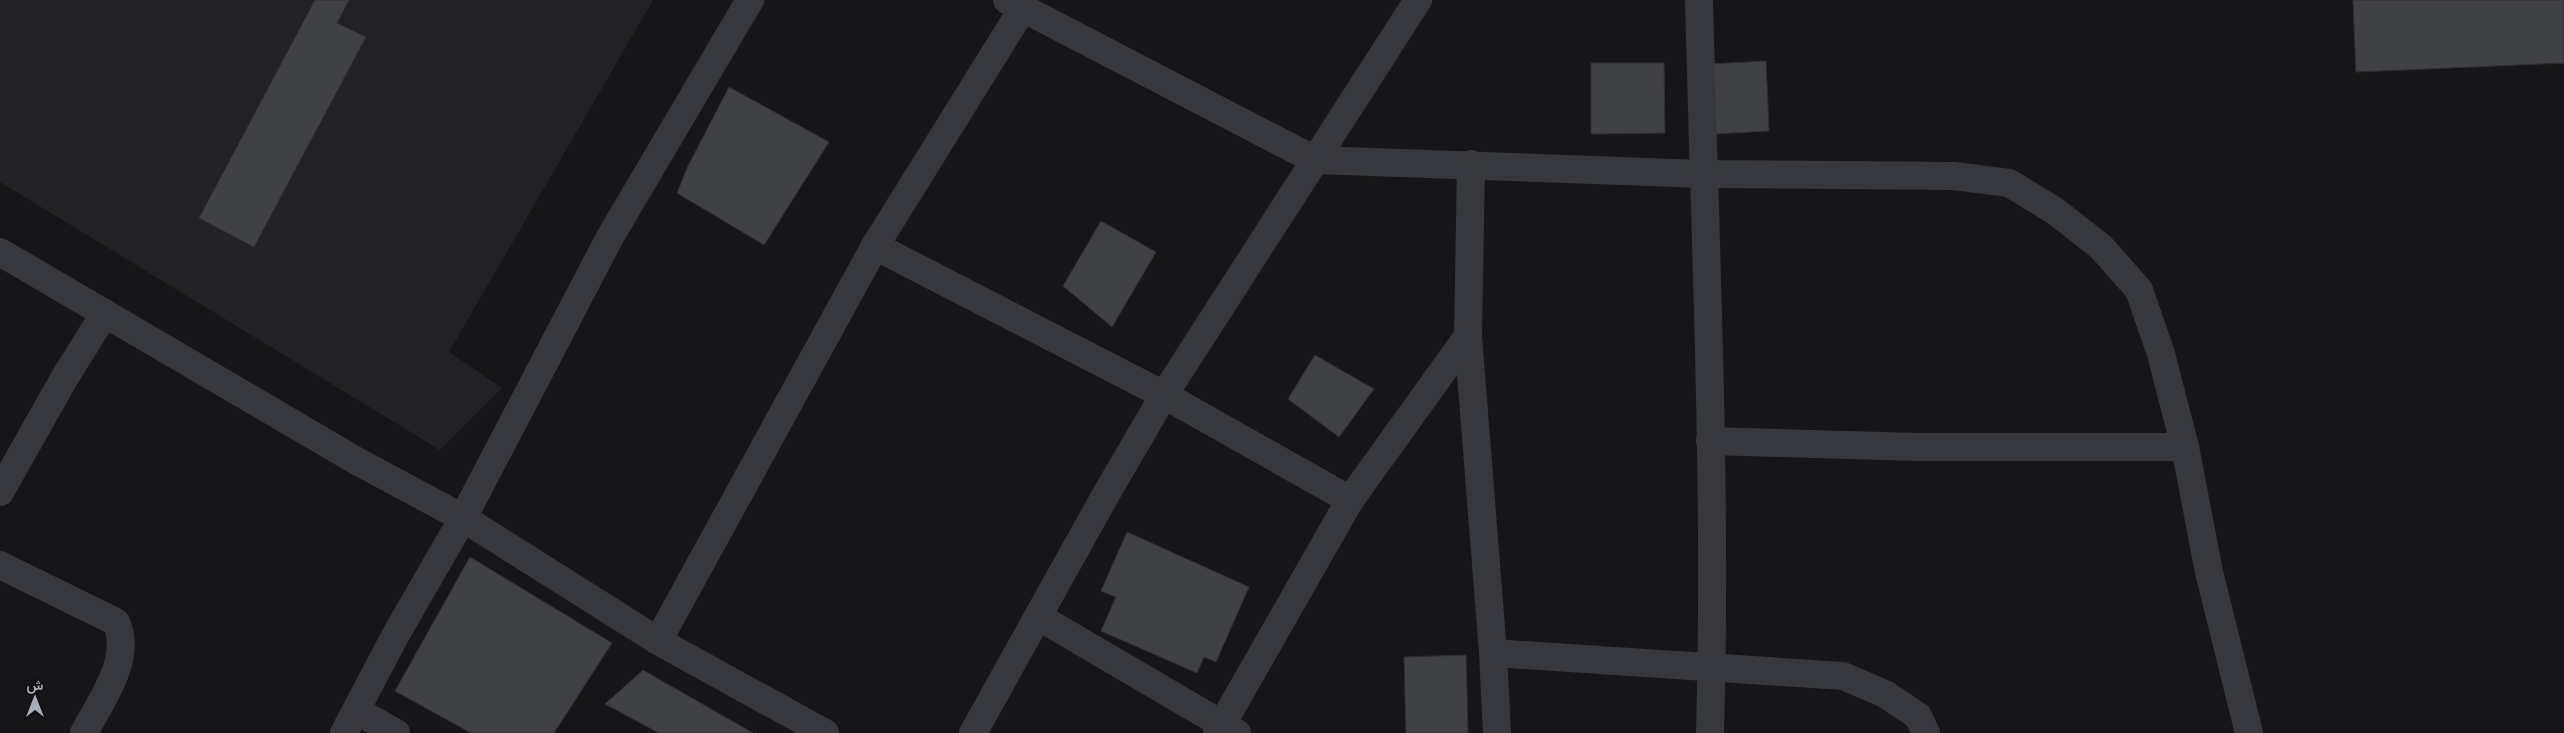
<svg xmlns="http://www.w3.org/2000/svg" width="2564" height="733" font-family="Quicksand,Vazirmatn,sans-serif">
  <style>
    .built { fill: #222225 }
    .building { fill: #404145; stroke: #303034 }
    .lines { fill: none; stroke-linecap: round; stroke-linejoin: round }
    .minor { stroke: #37383d; stroke-width: 28 }
  </style>
  <rect width="100%" height="100%" fill="#161618"/>
  <path class="built" d="M0 0H653L449 352 502 388 440 450 0 182Z"/>
  <g class="building">
    <path d="M315 0H349L337 23 366 37 254 247 199 218Z"/>
    <path d="M2353 0H2564V63L2356 72Z"/>
    <path d="M1766 61 1769 131 1713 134 1710 64Z"/>
    <path d="M1591 63H1664L1665 133 1591 134Z"/>
    <path d="M729 87 829 142 764 245 677 193 688 166Z"/>
    <path d="M1101 221 1156 252 1112 327 1063 286Z"/>
    <path d="M1315 355 1374 389 1339 437 1288 399Z"/>
    <path d="M1127 532 1249 587 1216 662 1204 657 1197 673 1101 631 1116 597 1101 591Z"/>
    <path d="M470 557 612 643 554 733H471L395 691Z"/>
    <path d="M1466 655 1468 733H1406L1404 657Z"/>
    <path d="M643 670 753 733H659L605 704Z"/>
  </g>
  <g class="lines">
    <g class="minor">
      <path d="M1007 0 1315 160 1703 174 1954 176 2009 183 2055 211 2101 247 2139 290 2161 354 2185 447"/>
      <path d="M1699 0C1705 244 1717 489 1710 733"/>
      <path d="M1471 164 1468 336 1493 653 1497 733"/>
      <path d="M875 246 1164 395 1350 500"/>
      <path d="M0 252 355 460 463 518 658 641 825 733"/>
      <path d="M1710 441 1918 447H2185L2209 572 2249 733"/>
      <path d="M0 492 65 377 105 313"/>
      <path d="M0 565 116 622C133 659 101 700 84 733"/>
      <path d="M1039 617 1237 733"/>
      <path d="M658 641 875 246 1023 8"/>
      <path d="M1493 653 1843 676 1885 694 1918 716 1926 733"/>
      <path d="M357 711 396 733"/>
      <path d="M344 733 395 636 463 518 610 237 750 0"/>
      <path d="M973 733 1105 496 1164 395 1418 0"/>
      <path d="M1217 733 1350 500 1468 336"/>
    </g>
  </g>
  <g transform="translate(35 698)" stroke="#111113" stroke-width="4" paint-order="stroke">
  <path d="M0-4L9 19L0 12L-9 19Z" fill="#a8adb8"/>
  <text y="-8" font-size="14" font-weight="bold" text-anchor="middle" fill="#a8adb8">ش</text>
  </g>
</svg>
